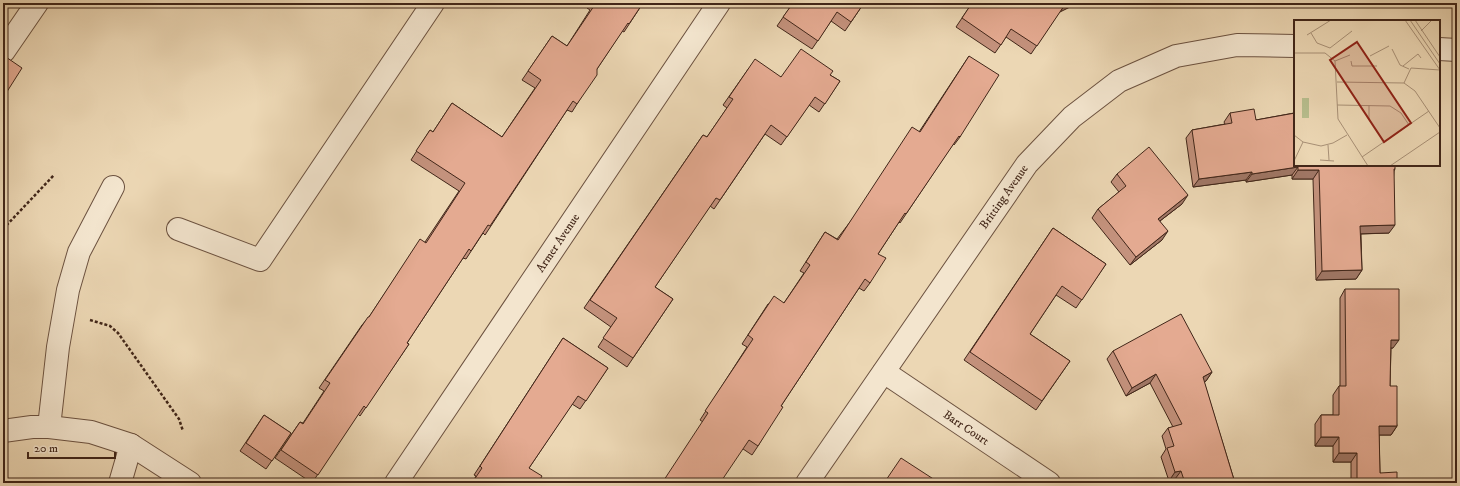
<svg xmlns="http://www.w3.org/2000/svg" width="1460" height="486" font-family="'IM FELL DW Pica',serif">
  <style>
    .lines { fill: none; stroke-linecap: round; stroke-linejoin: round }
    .minor-casing { stroke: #6c5240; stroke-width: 24 }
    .path { stroke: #412619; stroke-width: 2.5; stroke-dasharray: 3 2; stroke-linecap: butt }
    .minor { stroke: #f3e5ce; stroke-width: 22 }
    .wall { fill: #c4927d; stroke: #412619 }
    .shaded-wall { fill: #a07766; stroke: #412619 }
    .building { fill: #e4aa91; stroke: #412619 }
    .labels { text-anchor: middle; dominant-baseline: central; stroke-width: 3; stroke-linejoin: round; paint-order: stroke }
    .street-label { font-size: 12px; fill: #412619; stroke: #f3e5ce }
    .inset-road { fill: none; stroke: #a89076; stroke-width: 1 }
    .view { fill: #8f2418; fill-opacity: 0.15; stroke: #8f2418; stroke-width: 2 }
    .inset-edge { fill: none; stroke: #412619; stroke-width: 2 }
  </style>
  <rect width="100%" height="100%" fill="#ecd7b4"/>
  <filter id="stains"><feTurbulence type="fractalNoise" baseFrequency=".005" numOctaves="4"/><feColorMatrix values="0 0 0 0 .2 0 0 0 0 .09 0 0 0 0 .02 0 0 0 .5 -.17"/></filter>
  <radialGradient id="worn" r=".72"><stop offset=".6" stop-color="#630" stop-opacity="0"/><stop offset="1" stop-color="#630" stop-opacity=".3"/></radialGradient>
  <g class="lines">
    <defs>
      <g id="minor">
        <path d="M1439 49 1457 50"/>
        <path d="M3 50 4 51 37 3"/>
        <path d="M178 229 260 260 433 3"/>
        <path d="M884 372 1049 483"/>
        <path d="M49 427 58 347 68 290 79 252 113 187"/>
        <path d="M3 431 32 427H49L91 432 131 445 190 483"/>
        <path d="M120 483 131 445"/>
        <path d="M396 483 719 3"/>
        <path d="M807 483 1027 164 1072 117 1119 81 1176 56 1237 45 1295 46"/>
      </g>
    </defs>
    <use href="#minor" class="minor-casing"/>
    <g class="path">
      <path d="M3 229 54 175"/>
      <path d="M90 320 110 326 118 333 179 419 183 431"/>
    </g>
    <use href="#minor" class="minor"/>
  </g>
  <g class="wall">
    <path d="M589 3H643L624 32 622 31 597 69 577 104 572 112 567 110 485 235 483 233 466 259 463 258 407 343 409 344 360 416 358 414 312 483 275 458 300 422 303 423 324 391 319 388 362 325 369 317 415 248 425 242 459 191 411 160 430 130 433 132 452 103 502 137 535 88 522 80 552 36 567 46 590 10 587 8 590 4Z"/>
    <path d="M793 3H864L845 31 831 21 812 49 777 26Z"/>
    <path d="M972 3H1078L1060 11 1031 54 1006 37 995 53 956 27Z"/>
    <path d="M969 56 960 137 954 145 953 144 900 223 899 222 878 254 870 283 864 291 859 288 781 406 758 446 752 455 700 420 747 347 742 344 768 304 784 303 804 273 800 271 825 232 837 239 919 132Z"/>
    <path d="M749 68 781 77 830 75 840 81 819 112 809 105 781 145 765 134 714 209 710 206 655 287 673 299 627 367 598 347 611 327 584 308 703 135 707 137 727 108 723 105Z"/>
    <path d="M1295 112V165L1395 169 1394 171 1389 233 1361 234 1362 270 1356 279 1316 280 1313 179H1292V175L1246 182V180L1193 187 1186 138 1192 130 1225 124 1224 122 1230 113 1256 120 1294 113Z"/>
    <path d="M1117 174 1182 204 1160 221 1162 240 1130 265 1092 218 1098 209 1119 192 1111 182Z"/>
    <path d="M1053 228 1106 264 1076 308 1056 295 1030 334 1070 361 1036 410 964 360Z"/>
    <path d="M1345 289 1393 348H1391L1390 386 1397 426 1391 435H1379L1380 473 1397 483H1351V462H1333V446H1315V424L1321 415H1333V395L1339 386H1340V298Z"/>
    <path d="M563 338 608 368 580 409 572 404 529 468 538 483H472L476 476 474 475Z"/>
    <path d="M1113 351 1212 372 1206 381 1204 382 1235 483H1176L1175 479 1169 481 1161 457 1166 449 1162 436 1168 428 1173 427 1150 383 1126 396 1107 359Z"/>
    <path d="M264 415 291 433 266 469 240 451Z"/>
  </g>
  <g class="shaded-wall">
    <path d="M1066 3H1078L1060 12Z"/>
    <path d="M1298 167 1292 175 1246 182 1252 174Z"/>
    <path d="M1298 170H1319L1313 179H1292Z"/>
    <path d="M1252 172 1246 180 1193 187 1199 179Z"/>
    <path d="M1188 195 1182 204 1152 227 1158 219Z"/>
    <path d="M1395 225 1389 233 1354 234 1360 226Z"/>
    <path d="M1168 231 1162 240 1130 265 1136 257Z"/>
    <path d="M1362 270 1356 279 1316 280 1322 271Z"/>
    <path d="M1391 340H1399L1393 348H1385Z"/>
    <path d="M1212 372 1206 381 1197 385 1203 377Z"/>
    <path d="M1156 374 1150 383 1126 396 1132 388Z"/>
    <path d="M1379 426H1397L1391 435H1373Z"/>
    <path d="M1321 437H1339L1333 446H1315Z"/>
    <path d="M1339 453H1357L1351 462H1333Z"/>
    <path d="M1181 471 1175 479 1169 481 1175 472Z"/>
  </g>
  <g class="building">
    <path d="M596 3H643L629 24 628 23 597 69V75L577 104 573 101 490 226 488 225 471 251 469 249 407 343 409 344 366 408 364 406 318 475 281 450 300 422 303 424 330 383 325 380 368 317H369L420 239 426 243 465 183 416 151 430 130 433 132 452 103 502 137 541 80 528 71 552 36 567 46Z"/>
    <path d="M793 3H864L851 22 837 12 818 41 783 17Z"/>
    <path d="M972 3H1066L1037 46 1011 29 1001 45 962 18Z"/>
    <path d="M801 49 833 71 830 75 840 81 825 104 815 97 787 137 771 125 720 200 716 198 655 287 673 299 633 358 603 338 617 318 590 300 703 135 707 137 733 99 729 97 755 59 781 77Z"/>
    <path d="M3 55 22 68 3 98Z"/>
    <path d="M969 56 999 75 960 137 959 136 906 214 905 213 878 254 886 258 870 283 865 279 781 406 783 407 758 446 749 440 720 483H662L708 413 705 411 753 339 748 335 774 296 784 303 810 265 806 262 825 232 838 240 912 127 920 132Z"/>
    <path d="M1254 109 1256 120 1295 113V165H1395V169H1394L1395 225 1360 226 1362 270 1322 271 1319 170H1298V167L1252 174V172L1199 179 1192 130 1232 123 1230 113Z"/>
    <path d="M1149 147 1188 195 1158 219 1168 231 1136 257 1098 209 1126 186 1117 174Z"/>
    <path d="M1053 228 1106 264 1082 300 1062 286 1030 334 1070 361 1042 401 970 352Z"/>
    <path d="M1345 289H1399V340H1391L1390 386H1397V426H1379L1380 473 1397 472V483H1357V453H1339V437H1321V415H1339V386H1346Z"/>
    <path d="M1181 314 1212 372 1203 377 1235 483H1185L1181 471 1175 472 1167 448 1174 446 1168 428 1182 424 1156 374 1132 388 1113 351Z"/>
    <path d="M563 338 608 368 586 401 578 396 529 468 542 476 538 483H472L482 468 480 466Z"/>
    <path d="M264 415 291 433 272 461 246 443Z"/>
    <path d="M901 458 938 482V483H884Z"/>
  </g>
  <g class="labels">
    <g class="street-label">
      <text transform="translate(1004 197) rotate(-55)">Britting Avenue</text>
      <text transform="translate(558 243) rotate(-56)">Armer Avenue</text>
      <text transform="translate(966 428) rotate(34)">Barr Court</text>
    </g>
  </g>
  <g transform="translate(1294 20)">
    <rect width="146" height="146" fill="#ecd7b4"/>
    <path d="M8 78H15V98H8Z" fill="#b7be8e"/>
    <path class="inset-road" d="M111 0 146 50M116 0 146 44M121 0 146 37M127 11 138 0M17 13 23 23 36 28 58 11M13 15 37 0M98 29 106 45 115 49M0 33H31L41 41 44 99 74 146M76 36 95 26M41 41 56 35M57 41 58 46H83M109 46 124 34 127 38M146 50 117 48 110 63 121 71 146 108M43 62 110 63M43 85 96 86 107 93 115 105M75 85V100M0 115 9 122 27 126 39 123 53 115M34 125 35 140M68 137 135 91M26 140 40 141M0 141 9 122M96 146 146 112"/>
    <path class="view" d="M63 22 117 103 90 122 36 40Z"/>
    <rect width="146" height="146" class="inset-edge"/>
  </g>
  <rect width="1460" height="486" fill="none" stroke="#ecd7b4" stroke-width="16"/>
  <rect x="4" y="4" width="1452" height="478" fill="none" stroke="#412619" stroke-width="2"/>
  <rect x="8" y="8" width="1444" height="470" fill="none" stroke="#412619"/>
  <path d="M28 452v6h87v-6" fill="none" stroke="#412619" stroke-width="2"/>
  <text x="34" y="452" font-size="12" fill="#412619" stroke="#f3e5ce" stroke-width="3" paint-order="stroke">20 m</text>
  <rect width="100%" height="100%" filter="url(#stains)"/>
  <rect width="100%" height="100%" fill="url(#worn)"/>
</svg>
